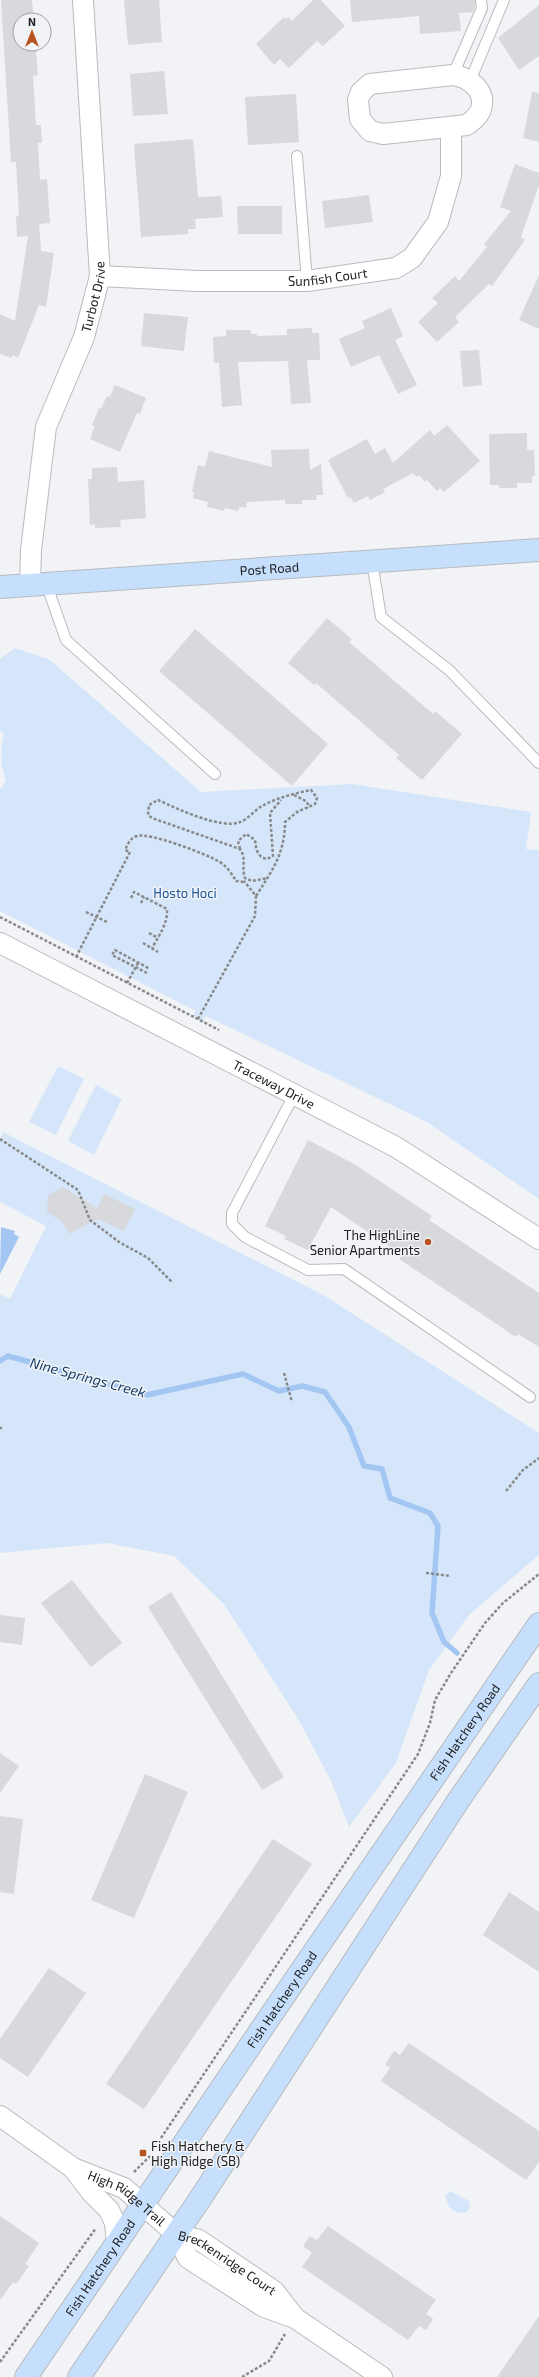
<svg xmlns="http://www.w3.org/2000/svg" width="539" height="2377" font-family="'Exo 2',sans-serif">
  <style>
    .green { fill: #d6e6fa }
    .water { fill: #a3c6f2 }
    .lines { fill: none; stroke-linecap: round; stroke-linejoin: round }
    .stream { stroke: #a3c6f2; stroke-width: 5.5 }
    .building { fill: #d7d9dc }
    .lane-casing { stroke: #b9bbbd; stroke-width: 12 }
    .street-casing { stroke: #b9bbbd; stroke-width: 22 }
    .secondary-casing { stroke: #b9bbbd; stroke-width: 24 }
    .path { stroke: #88898b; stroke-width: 2.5; stroke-dasharray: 3 2; stroke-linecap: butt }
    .lane { stroke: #fff; stroke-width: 10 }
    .street { stroke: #fff; stroke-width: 20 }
    .secondary { stroke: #c5dffd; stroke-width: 22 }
    .poi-dot { fill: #b7531e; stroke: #f1f3f6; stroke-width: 1.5 }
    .labels { text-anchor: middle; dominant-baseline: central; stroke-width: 3; stroke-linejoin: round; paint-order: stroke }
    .street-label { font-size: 13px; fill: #202021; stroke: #f1f3f6 }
    .park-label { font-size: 13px; fill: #1e5799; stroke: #f1f3f6 }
    .poi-label { font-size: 13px; fill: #202021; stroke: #f1f3f6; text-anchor: end }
    .water-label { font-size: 14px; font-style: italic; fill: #123968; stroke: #f1f3f6 }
  </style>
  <rect width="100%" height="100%" fill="#f1f3f6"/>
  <g class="green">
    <path d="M15 648 50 660 201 792 352 784 531 812 526 849 539 850V1199L427 1122 206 1016 203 1022 193 1016 196 1011 0 911V790L6 780C0 767 0 747 4 734L0 731V659Z"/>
    <path d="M58 1066 84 1079 56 1135 29 1122Z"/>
    <path d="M96 1085 122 1099 94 1155 68 1141Z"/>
    <path d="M3 1132 325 1296 539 1433V1555L469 1615 429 1670 396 1763 349 1827 332 1783 300 1722 224 1604 174 1556 107 1543 0 1553V1294L10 1299 46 1226 0 1202V1139Z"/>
    <path d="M450 2191 469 2201 470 2208 467 2212 458 2213 449 2207 445 2196Z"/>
  </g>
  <path class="water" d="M1 1227 15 1231 14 1234 19 1237 0 1274Z"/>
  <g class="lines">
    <path class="stream" d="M0 1361 8 1356 147 1395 243 1374 279 1391 302 1386 325 1392 349 1427 364 1466 382 1469 390 1498 430 1513 438 1526 432 1613 444 1642 457 1653"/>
  </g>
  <g class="building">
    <path d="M1 0H32L34 20H20V44H30L31 51H36L38 75 33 76 36 125H41L42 143H38L40 180 47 179 50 223 39 224 41 251 54 253 46 307 39 305 18 358 13 355 11 358 0 354V314L15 321 28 236 17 237 16 216 19 215 16 162H11Z"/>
    <path d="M124 0H159L162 42 128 45Z"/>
    <path d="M313 0H321L345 26 323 46 317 41 289 68 280 59 274 65 256 44 284 17 286 19 288 17 292 21Z"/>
    <path d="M350 0H475V7L473 12 459 13 461 31 420 34 419 16 352 22Z"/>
    <path d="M539 5V56L519 70 498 38Z"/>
    <path d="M164 71 168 114 133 116 130 74Z"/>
    <path d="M532 92 539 93V142L523 138Z"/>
    <path d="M296 94 299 142 248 145 245 97Z"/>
    <path d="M193 139 198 197 221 196 223 217 195 219 196 229H188V234L141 237 134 144Z"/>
    <path d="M515 164 539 173V185L521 237 525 240 492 286 489 284 455 317 459 322 437 342 418 322 438 303 432 298 455 276 459 281 487 247 484 244 511 211 500 207Z"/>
    <path d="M369 195 373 222 325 228 322 201Z"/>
    <path d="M237 206H282V234H238Z"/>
    <path d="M539 275V329L519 320Z"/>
    <path d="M391 308 403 336 395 340 417 385 398 394 379 355 351 367 339 339 365 328 362 321Z"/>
    <path d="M144 313 188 317 184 351 141 346Z"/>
    <path d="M312 328V333H319L320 360H307L311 403 291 404 288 361 238 362 242 405 222 407 219 363H214L213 337 226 336V330H250L251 334H257V336L287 335V329Z"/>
    <path d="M479 350 482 385 463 387 460 351Z"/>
    <path d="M115 385 146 398 140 414 137 413 120 452 90 439 95 426 92 425 99 408 101 409 107 396 110 397Z"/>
    <path d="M447 425 480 461 444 492 440 488 437 491 427 480 425 482 419 475 417 477 413 473 383 489 385 492 370 500 368 496 354 503 350 497 348 498 328 460 367 439 375 454 385 448 393 463 430 430 434 436Z"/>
    <path d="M527 433V450H534L535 476H532V483H517V488H499V485H490L489 434Z"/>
    <path d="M309 449 310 470 321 464 323 495H316L317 500H302V504H285V500L247 502 246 508 240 507 238 511 225 508 224 511 207 507 208 502 193 498 194 492 192 491 198 465 205 467 209 451 272 467 271 450Z"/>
    <path d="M117 467 118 482 144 480 146 518 120 520 121 527 95 528V524L90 525 88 479H92V468Z"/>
    <path d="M327 618 352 639 349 642 433 714 435 711 462 734 422 780 396 758 399 755 316 683 314 685 288 663Z"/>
    <path d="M195 629 328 744 292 786 159 671Z"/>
    <path d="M308 1140 356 1165 432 1216 429 1220 539 1293V1347L518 1334 516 1337 399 1259 402 1255 331 1207 308 1250 284 1239 286 1236 265 1226Z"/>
    <path d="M63 1187 97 1208 104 1194 135 1209 124 1231 98 1219 69 1234 62 1222 47 1212 48 1195Z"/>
    <path d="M72 1580 122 1643 91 1667 41 1603Z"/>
    <path d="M171 1592 284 1777 262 1790 148 1607Z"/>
    <path d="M0 1615 25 1618 22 1645 0 1642Z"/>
    <path d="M0 1753 19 1766 0 1793Z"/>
    <path d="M145 1774 188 1792 134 1918 91 1900Z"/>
    <path d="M0 1816 23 1819 14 1894 0 1892Z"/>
    <path d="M273 1839 312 1864 144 2109 106 2084Z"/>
    <path d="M509 1892 539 1912V1972L483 1935Z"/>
    <path d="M49 1968 86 1993 28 2077 0 2058V2039Z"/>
    <path d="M409 2043 539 2131V2162L526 2180 381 2081 390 2068 385 2064 394 2051 400 2055Z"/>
    <path d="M0 2216 39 2243 25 2264 29 2266 16 2284 13 2282 0 2300Z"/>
    <path d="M328 2226 436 2300 426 2314 433 2319 426 2330 419 2326 408 2340 302 2267 312 2253 303 2246 310 2236 317 2240Z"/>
    <path d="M539 2316V2377H497Z"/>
  </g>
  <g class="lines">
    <defs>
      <g id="lane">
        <path d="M453 75 482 8 481 0"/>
        <path d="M470 81 504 0"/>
        <path d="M297 156 307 281"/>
        <path d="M372 562 381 617 449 670 539 763"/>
        <path d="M46 583 66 640 215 774"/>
        <path d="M294 1095 232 1213V1224L245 1237 308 1270 344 1269 530 1397"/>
      </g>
      <g id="street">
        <path d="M453 75C468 77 487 90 481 109 479 116 472 121 467 125L383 134 370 131 360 119 358 100 361 92 370 84Z"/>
        <path id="s1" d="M100 276 197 281H307L396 268 412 258 438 222 451 176V128"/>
        <path id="s2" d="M30 584 31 550 46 427 84 337 100 276 83 0"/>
        <path id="s3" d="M0 943 396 1147 539 1239"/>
        <path id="s4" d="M0 2116 73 2168 124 2188 176 2234 188 2258 264 2307 295 2318 382 2377"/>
        <path d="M73 2168 91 2192 109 2210 115 2223 117 2243"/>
        <path id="s5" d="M176 2234 199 2240 274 2291 295 2318"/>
      </g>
      <g id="secondary">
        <path id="s6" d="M0 587 539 550"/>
        <path id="s7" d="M26 2377C196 2125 366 1874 539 1624"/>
        <path d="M79 2377 200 2199 458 1801 539 1684"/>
      </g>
    </defs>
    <use href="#lane" class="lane-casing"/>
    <use href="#street" class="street-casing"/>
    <use href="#secondary" class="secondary-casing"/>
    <g class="path">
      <path d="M294 795 304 800 308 804 307 808"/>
      <path d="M240 849 238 841 246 834 255 840C256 849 257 857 267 859L273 856 270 813 281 800"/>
      <path d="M256 896C272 871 285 853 285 822L297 812 315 804 317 798 311 790C296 793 276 798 262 806 255 810 247 820 240 822 221 830 176 808 158 800L149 805 148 815 152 818 240 849C247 859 241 868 245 878L252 881 268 878"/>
      <path d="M131 898 134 892 167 909C168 923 159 936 152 948"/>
      <path d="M141 903 144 897"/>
      <path d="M86 912 107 922"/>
      <path d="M0 917 219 1030"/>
      <path d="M149 933 158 938"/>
      <path d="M143 943 158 952"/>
      <path d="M76 957 130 852 125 850C128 844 130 838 137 836 149 832 206 854 218 861 226 865 232 874 236 881L244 882"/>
      <path d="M147 973 112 955 115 950 150 969"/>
      <path d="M127 983 138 963"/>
      <path d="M198 1019 255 916 256 896 244 881"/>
      <path d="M0 1139 78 1190 90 1220 119 1242 148 1258 172 1282"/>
      <path d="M284 1373 292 1402"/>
      <path d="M0 1428H2"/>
      <path d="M506 1491 523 1470 539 1458"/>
      <path d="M426 1573 451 1576"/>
      <path d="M161 2138 418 1754 430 1723 435 1700 451 1673 485 1623 503 1603 539 1574"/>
      <path d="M134 2172 150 2156"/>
      <path d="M0 2362 96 2228"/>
      <path d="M242 2377 269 2361 285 2334"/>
    </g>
    <use href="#lane" class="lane"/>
    <use href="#street" class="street"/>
    <use href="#secondary" class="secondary"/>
  </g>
  <g class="poi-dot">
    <circle cx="428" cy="1242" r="4"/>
    <rect x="139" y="2149" width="8" height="8" rx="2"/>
  </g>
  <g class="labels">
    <g class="street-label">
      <text stroke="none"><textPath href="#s1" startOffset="228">Sunfish Court</textPath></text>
      <text stroke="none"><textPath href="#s2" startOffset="297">Turbot Drive</textPath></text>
      <text stroke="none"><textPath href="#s6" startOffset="270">Post Road</textPath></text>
      <text stroke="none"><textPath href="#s3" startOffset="308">Traceway Drive</textPath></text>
      <text stroke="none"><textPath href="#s7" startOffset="780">Fish Hatchery Road</textPath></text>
      <text stroke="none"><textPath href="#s7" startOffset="456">Fish Hatchery Road</textPath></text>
      <text stroke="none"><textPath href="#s4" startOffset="152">High Ridge Trail</textPath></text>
      <text stroke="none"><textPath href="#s5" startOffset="59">Breckenridge Court</textPath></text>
      <text stroke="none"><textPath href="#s7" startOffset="132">Fish Hatchery Road</textPath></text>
    </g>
    <g class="park-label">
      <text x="185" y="893">Hosto Hoci</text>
    </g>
    <g class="poi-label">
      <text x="420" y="1235">The HighLine<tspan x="420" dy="15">Senior Apartments</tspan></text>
      <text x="151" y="2146" text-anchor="start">Fish Hatchery &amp;<tspan x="151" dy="15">High Ridge (SB)</tspan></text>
    </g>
    <g class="water-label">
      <text transform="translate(88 1377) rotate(15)">Nine Springs Creek</text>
    </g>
  </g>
  <g transform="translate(32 32)"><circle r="19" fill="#f1f3f6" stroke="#9d9fa1"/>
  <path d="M0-3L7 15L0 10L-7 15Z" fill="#b7531e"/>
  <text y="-6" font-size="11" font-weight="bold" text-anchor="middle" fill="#202021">N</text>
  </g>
</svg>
